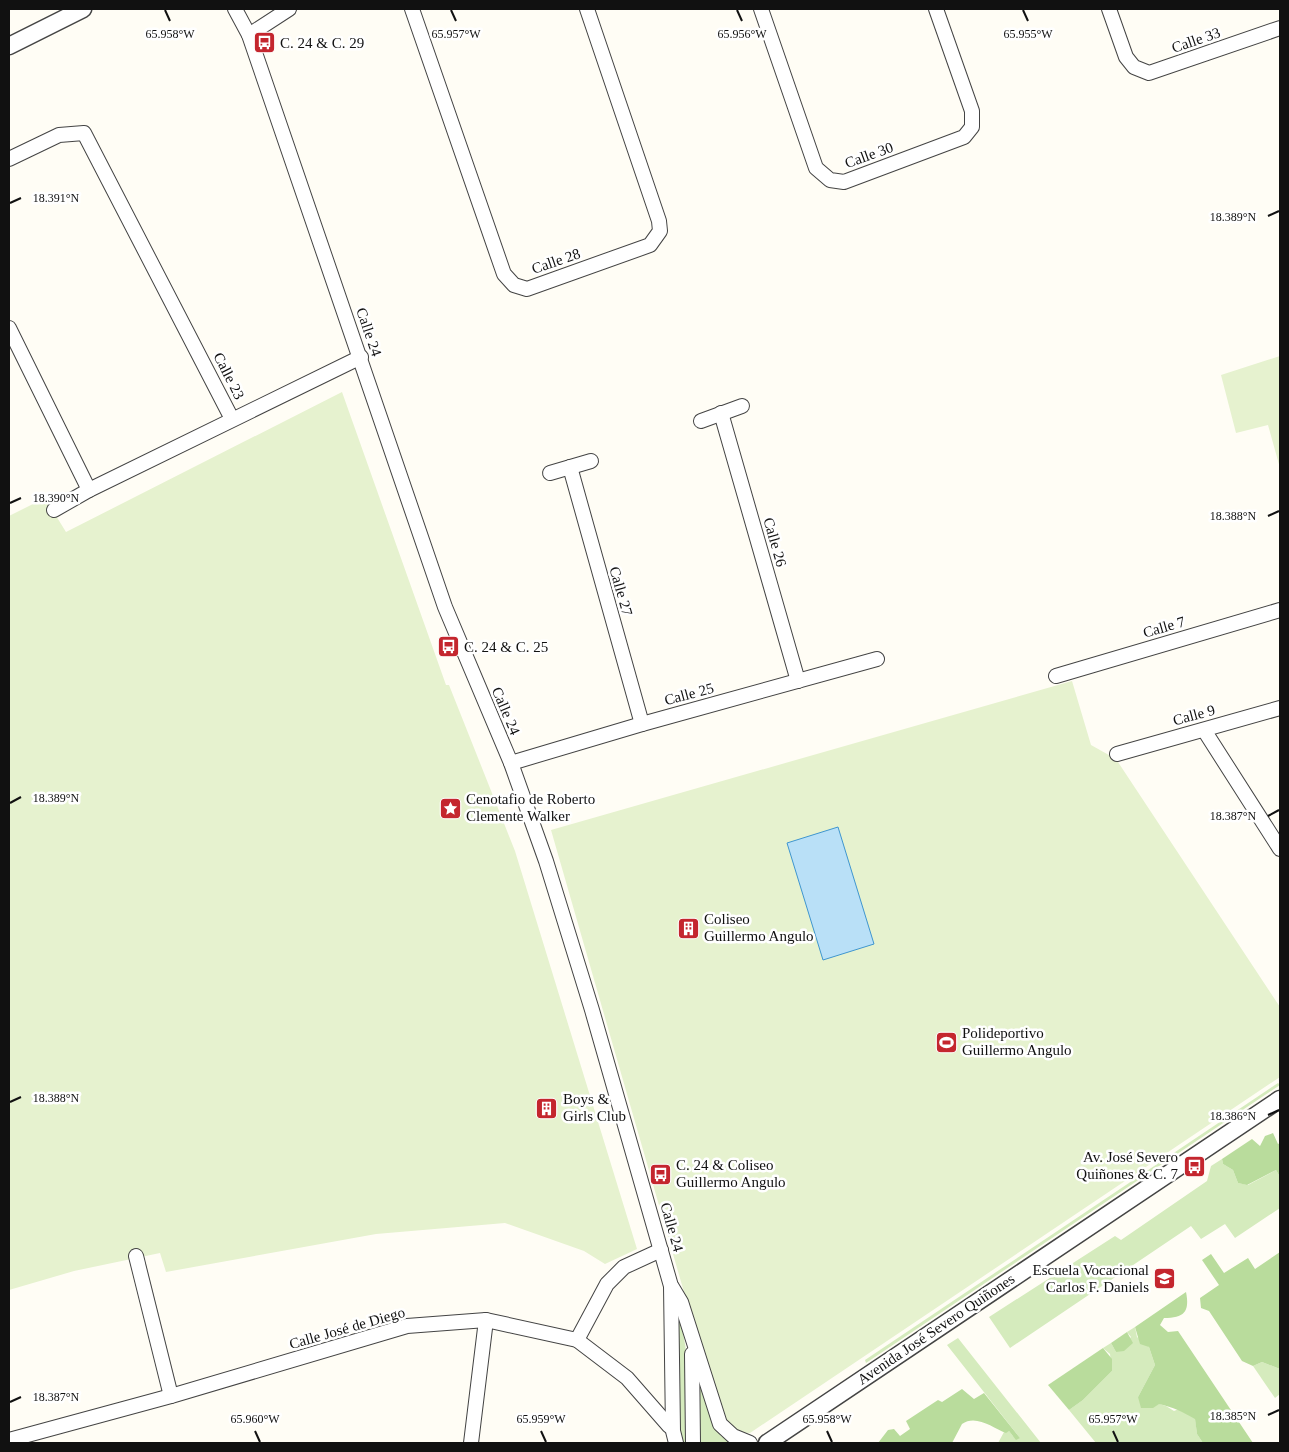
<svg xmlns="http://www.w3.org/2000/svg" width="1289" height="1452" font-family="Georgia,serif">
  <style>
    .green { fill: #d5ebbd }
    .forest { fill: #b9dc9c }
    .pitch { fill: #e6f2cf }
    .water { fill: #b9e0f7; stroke: #3f96cf }
    .lines { fill: none; stroke-linecap: round; stroke-linejoin: round }
    .minor-casing { stroke: #444; stroke-width: 16 }
    .tertiary-casing { stroke: #444; stroke-width: 19 }
    .minor { stroke: #fff; stroke-width: 14 }
    .tertiary { stroke: #fff; stroke-width: 16 }
    .ticks { fill: none; stroke: #111; stroke-width: 2 }
    .labels { text-anchor: middle; dominant-baseline: central; stroke-width: 5; stroke-linejoin: round; paint-order: stroke }
    .street-label { font-size: 15px; fill: #111; stroke: #fff }
    .poi-label { font-size: 15px; fill: #111; stroke: #fff; text-anchor: start }
    .ticks-label { font-size: 12px; text-anchor: middle; fill: #111; stroke: #fff; stroke-width: 5; stroke-linejoin: round; paint-order: stroke }
  </style>
  <rect width="100%" height="100%" fill="#fffdf5"/>
  <g class="green">
    <path d="M1278 1083 1280 1085 866 1363 865 1360Z"/>
    <path d="M1222 1159 1223 1164 1233 1170 1238 1183 1248 1185 1276 1170 1280 1177V1208L1235 1238 1225 1224 1201 1239 1191 1226 1010 1348 989 1317 1115 1236 1121 1240 1207 1181 1211 1166Z"/>
    <path d="M678 1315C692 1355 687 1399 687 1441L685 1443H680Z"/>
    <path d="M1135 1327 1137 1337 1149 1347 1155 1365 1138 1397 1166 1406 1174 1411 1179 1409 1195 1418 1197 1434 1203 1443H1096L1069 1410 1083 1400 1112 1371 1110 1354 1103 1348 1111 1343 1116 1352 1131 1337 1127 1332Z"/>
    <path d="M958 1338 1041 1443H998L1004 1432 1009 1431 1013 1436 1020 1438 947 1345Z"/>
    <path d="M1262 1362 1280 1369V1394L1275 1398 1253 1366Z"/>
    <path d="M697 1379 700 1380 716 1429 721 1436 735 1443H699Z"/>
  </g>
  <g class="forest">
    <path d="M1273 1133 1278 1144 1280 1143V1177L1276 1170 1247 1185 1238 1183 1233 1170 1223 1164 1222 1159 1252 1139 1260 1146 1265 1136Z"/>
    <path d="M1280 1252V1369L1262 1362 1253 1366 1242 1361 1209 1311 1201 1308 1200 1298 1219 1285 1202 1260 1211 1254 1224 1273 1248 1258 1255 1269Z"/>
    <path d="M1186 1292C1190 1312 1184 1318 1164 1318L1160 1325 1168 1332 1178 1331 1253 1443H1203L1197 1434 1195 1419C1183 1412 1173 1407 1159 1404L1153 1408H1141L1138 1397 1155 1365 1149 1347 1140 1344 1135 1327Z"/>
    <path d="M1127 1332 1133 1343 1124 1351 1116 1352 1111 1343Z"/>
    <path d="M1103 1348 1112 1359V1371L1083 1400 1069 1410 1048 1385Z"/>
    <path d="M962 1389 974 1399 984 1393 1020 1438 1016 1440 1009 1431 1006 1433C993 1428 976 1414 962 1424L952 1443H878L888 1430 894 1429 900 1436 910 1429 906 1421 938 1400 942 1402Z"/>
  </g>
  <g class="pitch">
    <path d="M1280 356V468L1268 425 1236 433 1221 375Z"/>
    <path d="M342 392 446 685H449L515 851 637 1249 605 1264 584 1251 505 1223 376 1234 166 1272 160 1253 74 1271 9 1290V516L45 498 66 532Z"/>
    <path d="M1072 681 1091 745 1116 759 1280 1007V1077L750 1433C721 1433 718 1402 709 1379L551 830Z"/>
  </g>
  <path class="water" d="M838 827 874 944 823 960 787 843Z"/>
  <g class="lines">
    <defs>
      <g id="minor">
        <path d="M235 9 249 35 445 607 511 763 546 861 592 1010 671 1286 673 1431 676 1443"/>
        <path d="M412 9 504 274 514 285 527 289 650 245 660 231 659 221 587 9"/>
        <path d="M761 9 816 168 830 180 844 182 964 137 972 127V111L936 9"/>
        <path d="M1109 9 1126 57 1134 67 1149 73 1280 28"/>
        <path d="M249 35 289 9"/>
        <path d="M9 159 59 135 84 133 232 419"/>
        <path d="M9 328 89 490"/>
        <path d="M721 413 798 681"/>
        <path d="M701 421 742 406"/>
        <path d="M570 467 642 724"/>
        <path d="M550 473 591 461"/>
        <path d="M54 510 89 490 361 357"/>
        <path d="M1056 676 1280 610"/>
        <path d="M1204 730 1280 849"/>
        <path d="M1117 754 1280 708"/>
        <path d="M511 763 642 724 877 659"/>
        <path d="M136 1256 171 1396"/>
        <path d="M672 1287 681 1302 720 1424 733 1436 750 1443"/>
        <path d="M577 1340 607 1284 624 1267 661 1250"/>
        <path d="M692 1354 693 1443"/>
        <path d="M9 1440 171 1396 407 1326 486 1320 577 1340 627 1378 669 1426"/>
        <path d="M471 1443 486 1320"/>
      </g>
      <g id="tertiary">
        <path d="M9 46 83 9"/>
        <path d="M767 1443 1280 1099"/>
      </g>
    </defs>
    <use href="#minor" class="minor-casing"/>
    <use href="#tertiary" class="tertiary-casing"/>
    <use href="#minor" class="minor"/>
    <use href="#tertiary" class="tertiary"/>
  </g>
  <path class="ticks" d="M165 10 170 21M451 10 456 21M737 10 742 21M1023 10 1028 21M10 203 21 198M1268 216 1279 211M10 503 21 498M1268 516 1279 511M10 803 21 797M1268 816 1279 810M10 1102 21 1097M1268 1115 1279 1110M10 1402 21 1397M1268 1415 1279 1410M255 1431 260 1442M541 1431 546 1442M827 1431 832 1442M1113 1431 1118 1442"/>
  <defs>
    <symbol id="bus-square" viewBox="-11 -11 22 22"><rect x="-9" y="-9" width="18" height="18" rx="4" fill="#c4262e" stroke="#fff"/><path d="M-5-6H5V4H4V6H2V4H-2V6H-4V4H-5ZM-3.5-4V0h7V-4ZM-3.5 1.2v1.5H-2V1.2ZM2 1.2v1.5H3.5V1.2Z" fill="#fff"/></symbol>
    <symbol id="sight-square" viewBox="-11 -11 22 22"><rect x="-9" y="-9" width="18" height="18" rx="4" fill="#c4262e" stroke="#fff"/><path d="M0-6L1.8-2.2L6-1.7L2.9 1.2L3.7 5.4L0 3.3L-3.7 5.4L-2.9 1.2L-6-1.7L-1.8-2.2Z" fill="#fff"/></symbol>
    <symbol id="building-square" viewBox="-11 -11 22 22"><rect x="-9" y="-9" width="18" height="18" rx="4" fill="#c4262e" stroke="#fff"/><path d="M-4-6H4V6H1V3H-1V6H-4ZM-2.5-4.3h1.7v1.8h-1.7ZM.8-4.3h1.7v1.8H.8ZM-2.5-1h1.7V.8h-1.7ZM.8-1h1.7V.8H.8Z" fill="#fff"/></symbol>
    <symbol id="stadium-square" viewBox="-11 -11 22 22"><rect x="-9" y="-9" width="18" height="18" rx="4" fill="#c4262e" stroke="#fff"/><path d="M0-5a6.5 5 0 1 0 0 10a6.5 5 0 1 0 0-10ZM-3.5-1.8h7v3.6h-7Z" fill="#fff"/></symbol>
    <symbol id="school-square" viewBox="-11 -11 22 22"><rect x="-9" y="-9" width="18" height="18" rx="4" fill="#c4262e" stroke="#fff"/><path d="M0-5L7-2L0 1L-7-2ZM-4 1L0 2.5L4 1V4Q0 6-4 4Z" fill="#fff"/></symbol>
  </defs>
  <g fill-rule="evenodd">
    <use href="#bus-square" x="252" y="30" width="25" height="25"/>
    <use href="#bus-square" x="436" y="634" width="25" height="25"/>
    <use href="#sight-square" x="438" y="796" width="25" height="25"/>
    <use href="#building-square" x="676" y="916" width="25" height="25"/>
    <use href="#stadium-square" x="934" y="1030" width="25" height="25"/>
    <use href="#building-square" x="534" y="1096" width="25" height="25"/>
    <use href="#bus-square" x="1182" y="1154" width="25" height="25"/>
    <use href="#bus-square" x="648" y="1162" width="25" height="25"/>
    <use href="#school-square" x="1152" y="1266" width="25" height="25"/>
  </g>
  <g class="labels">
    <g class="street-label">
      <text transform="translate(1196 40) rotate(-19)">Calle 33</text>
      <text transform="translate(869 155) rotate(-20)">Calle 30</text>
      <text transform="translate(556 261) rotate(-19)">Calle 28</text>
      <text transform="translate(369 332) rotate(71)">Calle 24</text>
      <text transform="translate(229 376) rotate(63)">Calle 23</text>
      <text transform="translate(775 542) rotate(74)">Calle 26</text>
      <text transform="translate(621 591) rotate(74)">Calle 27</text>
      <text transform="translate(1164 627) rotate(-16)">Calle 7</text>
      <text transform="translate(689 694) rotate(-15)">Calle 25</text>
      <text transform="translate(506 711) rotate(67)">Calle 24</text>
      <text transform="translate(1194 715) rotate(-15)">Calle 9</text>
      <text transform="translate(672 1227) rotate(74)">Calle 24</text>
      <text transform="translate(347 1328) rotate(-16)">Calle José de Diego</text>
      <text transform="translate(936 1329) rotate(-34)">Avenida José Severo Quiñones</text>
    </g>
    <g class="poi-label">
      <text x="280" y="43">C. 24 &amp; C. 29</text>
      <text x="464" y="647">C. 24 &amp; C. 25</text>
      <text x="466" y="799">Cenotafio de Roberto<tspan x="466" dy="17">Clemente Walker</tspan></text>
      <text x="704" y="919">Coliseo<tspan x="704" dy="17">Guillermo Angulo</tspan></text>
      <text x="962" y="1033">Polideportivo<tspan x="962" dy="17">Guillermo Angulo</tspan></text>
      <text x="563" y="1099">Boys &amp;<tspan x="563" dy="17">Girls Club</tspan></text>
      <text x="1178" y="1157" text-anchor="end">Av. José Severo<tspan x="1178" dy="17">Quiñones &amp; C. 7</tspan></text>
      <text x="676" y="1165">C. 24 &amp; Coliseo<tspan x="676" dy="17">Guillermo Angulo</tspan></text>
      <text x="1149" y="1270" text-anchor="end">Escuela Vocacional<tspan x="1149" dy="17">Carlos F. Daniels</tspan></text>
    </g>
  </g>
  <g class="ticks-label">
    <text x="170" y="38">65.958°W</text>
    <text x="456" y="38">65.957°W</text>
    <text x="1028" y="38">65.955°W</text>
    <text x="742" y="38">65.956°W</text>
    <text x="56" y="202">18.391°N</text>
    <text x="1233" y="221">18.389°N</text>
    <text x="56" y="502">18.390°N</text>
    <text x="1233" y="520">18.388°N</text>
    <text x="56" y="802">18.389°N</text>
    <text x="1233" y="820">18.387°N</text>
    <text x="56" y="1102">18.388°N</text>
    <text x="1233" y="1120">18.386°N</text>
    <text x="56" y="1401">18.387°N</text>
    <text x="1233" y="1420">18.385°N</text>
    <text x="255" y="1423">65.960°W</text>
    <text x="541" y="1423">65.959°W</text>
    <text x="827" y="1423">65.958°W</text>
    <text x="1113" y="1423">65.957°W</text>
  </g>
  <rect width="1289" height="1452" fill="none" stroke="#111111" stroke-width="20"/>
</svg>
